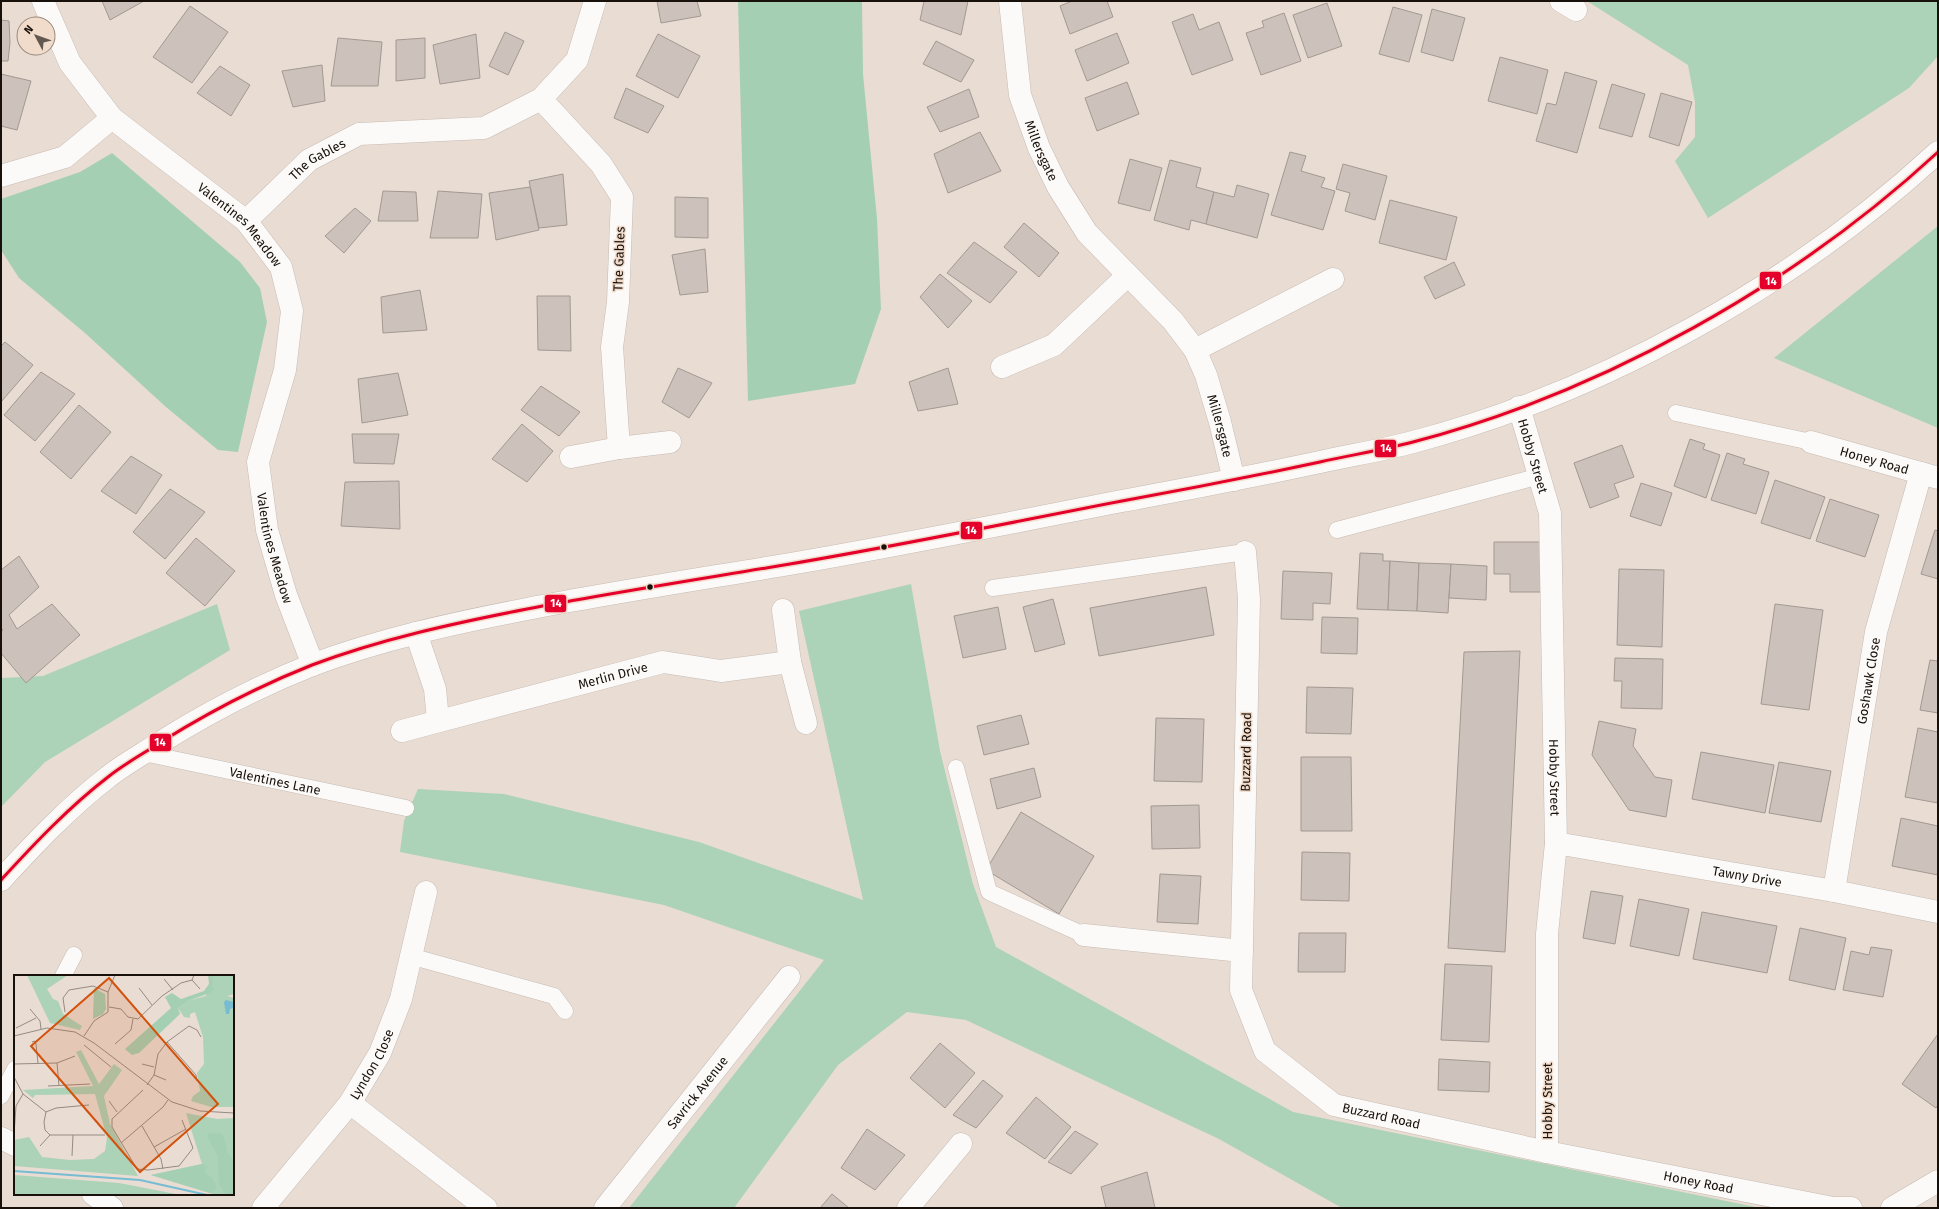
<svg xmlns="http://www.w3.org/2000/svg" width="1939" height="1209" font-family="'Fira Sans',sans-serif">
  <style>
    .green { fill: #acd2b7 }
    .forest { fill: #a5cfb3 }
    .building { fill: #ccc2bb; stroke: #a39993 }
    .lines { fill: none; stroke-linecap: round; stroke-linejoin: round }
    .service-casing { stroke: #c5bbb4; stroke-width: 17 }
    .minor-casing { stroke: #c5bbb4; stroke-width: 23 }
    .secondary-casing { stroke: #c5bbb4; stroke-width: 23 }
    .service { stroke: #fcfaf8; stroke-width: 16 }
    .minor { stroke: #fcfaf8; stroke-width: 22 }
    .secondary { stroke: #fcfaf8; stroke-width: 22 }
    .bus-1-casing { stroke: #f1dbcb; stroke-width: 6 }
    .bus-1 { stroke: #e4002b; stroke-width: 3 }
    .bus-dot { fill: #18110b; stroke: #f1dbcb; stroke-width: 1.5 }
    .labels { text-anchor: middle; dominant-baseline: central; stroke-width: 3; stroke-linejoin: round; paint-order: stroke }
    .street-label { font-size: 13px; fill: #18110b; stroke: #f1dbcb }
    .inset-river { fill: none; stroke: #76bcd2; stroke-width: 2 }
    .inset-road { fill: none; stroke: #958b83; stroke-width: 1 }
    .view { fill: #d3520c; fill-opacity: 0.15; stroke: #d3520c; stroke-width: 2 }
    .inset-edge { fill: none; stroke: #18110b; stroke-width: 2 }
    .line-badge { stroke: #f1dbcb; stroke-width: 1.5 }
    .badge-label { font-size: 11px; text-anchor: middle; font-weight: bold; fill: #fff }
  </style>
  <rect width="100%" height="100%" fill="#e9dcd3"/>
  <g class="green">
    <path d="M1587 1H1938V56L1909 88 1708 218 1675 161 1695 137V102L1688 65Z"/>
    <path d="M1938 226V428L1774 358Z"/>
    <path d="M911 584 940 751 973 884 996 947 1293 1112 1760 1208H1342L1219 1139 966 1020 907 1012 838 1065 734 1208H629L824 960 664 905 400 852 404 821 418 789 504 794 699 842 863 900 799 611Z"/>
    <path d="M217 604 230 650 45 762 1 807V678L43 676Z"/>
  </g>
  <g class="forest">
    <path d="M738 1H862L863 74 877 219 881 309 855 384 748 401Z"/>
    <path d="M112 153 240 262 260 288 267 322 238 452 218 450 166 407 85 333 19 278 1 250V199L80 172Z"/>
  </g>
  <g class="building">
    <path d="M102 1H144L110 20Z"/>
    <path d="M657 1H697L701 16 661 23Z"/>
    <path d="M924 1H968L961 35 920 20Z"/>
    <path d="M1072 1H1107L1113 17 1070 34 1060 6Z"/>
    <path d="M1327 3 1342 46 1308 58 1293 15Z"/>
    <path d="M190 6 228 32 192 83 153 57Z"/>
    <path d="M1393 7 1422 15 1409 62 1379 54Z"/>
    <path d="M1432 9 1465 18 1453 61 1421 52Z"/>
    <path d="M1284 13 1301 61 1261 75 1246 33 1264 27 1262 21Z"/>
    <path d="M1193 14 1199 30 1219 22 1233 60 1192 75 1172 22Z"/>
    <path d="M1 20 9 21 10 43 8 61H1Z"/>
    <path d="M505 32 524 41 508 75 489 66Z"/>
    <path d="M1117 33 1129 63 1087 81 1075 50Z"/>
    <path d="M476 34 480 78 440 84 433 45Z"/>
    <path d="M658 34 700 56 678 98 636 76Z"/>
    <path d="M338 38 382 42 378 86H331Z"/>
    <path d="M425 38V78L396 81V40Z"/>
    <path d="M936 41 974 60 961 82 923 64Z"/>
    <path d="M1500 57 1548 70 1537 114 1488 101Z"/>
    <path d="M322 65 325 101 293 107 282 71Z"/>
    <path d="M220 66 250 85 231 116 197 93Z"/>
    <path d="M1565 72 1597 81 1577 153 1536 141 1547 103 1556 105Z"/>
    <path d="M1 74 31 81 17 130 1 126Z"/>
    <path d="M1127 82 1139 114 1097 131 1085 98Z"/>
    <path d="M1612 84 1645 94 1632 137 1599 128Z"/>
    <path d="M626 88 664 106 648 133 614 118Z"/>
    <path d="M969 89 979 117 940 132 927 107Z"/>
    <path d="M1661 93 1692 102 1679 146 1649 137Z"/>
    <path d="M980 132 1001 171 948 193 934 154Z"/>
    <path d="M1290 152 1306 156 1301 171 1325 178 1321 187 1335 191 1323 230 1271 215Z"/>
    <path d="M1130 159 1162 168 1150 211 1118 203Z"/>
    <path d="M1170 160 1201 168 1196 187 1214 192 1206 224 1191 220 1189 230 1154 220Z"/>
    <path d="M1343 164 1387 176 1375 220 1345 211 1350 193 1336 189Z"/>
    <path d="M563 174 567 225 539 228 529 181Z"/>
    <path d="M1237 185 1269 194 1257 238 1206 224 1214 192 1234 197Z"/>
    <path d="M530 187 539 230 496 240 489 193Z"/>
    <path d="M383 191 416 192 418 221H378Z"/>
    <path d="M438 191 482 194 478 238H430Z"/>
    <path d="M675 197 708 198V238L675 237Z"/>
    <path d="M1390 200 1457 217 1446 260 1379 243Z"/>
    <path d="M355 208 371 221 344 253 325 236Z"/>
    <path d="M1024 223 1059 253 1039 277 1004 247Z"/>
    <path d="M974 242 1017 272 990 303 947 273Z"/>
    <path d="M705 249 708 292 680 295 672 255Z"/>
    <path d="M1454 262 1465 285 1435 299 1424 277Z"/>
    <path d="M940 274 972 301 948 328 920 297Z"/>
    <path d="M420 290 427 330 383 333 381 297Z"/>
    <path d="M537 296H570L571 351 538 350Z"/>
    <path d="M5 342 33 365 1 402V346Z"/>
    <path d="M678 368 712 383 689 418 662 402Z"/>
    <path d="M948 368 958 404 918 411 909 382Z"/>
    <path d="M41 372 75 394 35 441 4 415Z"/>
    <path d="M398 373 408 415 362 423 358 379Z"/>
    <path d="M541 386 580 412 559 436 521 410Z"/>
    <path d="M79 405 111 432 71 479 40 452Z"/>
    <path d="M522 424 553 451 527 482 492 459Z"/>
    <path d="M352 434H399L394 464 354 463Z"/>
    <path d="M1690 439 1705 444 1703 449 1720 455 1706 498 1674 486Z"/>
    <path d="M1622 445 1634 477 1614 484 1619 497 1590 508 1574 463Z"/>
    <path d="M1727 453 1745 459 1743 464 1769 472 1756 514 1711 500Z"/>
    <path d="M131 456 162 475 136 514 101 491Z"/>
    <path d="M1775 480 1825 497 1810 539 1761 523Z"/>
    <path d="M399 481 400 529 341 526 345 482Z"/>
    <path d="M1641 483 1672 493 1661 526 1630 516Z"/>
    <path d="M170 489 205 512 165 559 133 532Z"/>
    <path d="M1830 499 1879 515 1865 557 1816 541Z"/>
    <path d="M1935 530 1938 531V579L1921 574Z"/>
    <path d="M196 538 235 571 205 606 166 573Z"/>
    <path d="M1494 542H1541V592H1510V574H1494Z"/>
    <path d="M1360 553 1383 554V561H1390L1388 610 1357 609Z"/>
    <path d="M19 556 39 587 9 615 17 629 52 604 80 635 26 683 1 653V631L3 630 1 628V570Z"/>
    <path d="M1390 561 1419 563 1417 611 1388 610Z"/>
    <path d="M1419 563 1451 564 1448 613 1417 611Z"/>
    <path d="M1451 564 1487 566 1486 600 1449 598Z"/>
    <path d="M1619 569 1664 570 1662 647 1617 645Z"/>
    <path d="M1283 571 1332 573 1330 604 1313 603V620L1281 619Z"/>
    <path d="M1206 587 1214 635 1099 656 1090 608Z"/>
    <path d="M1053 599 1065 644 1035 652 1023 607Z"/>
    <path d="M1775 604 1823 610 1809 710 1761 704Z"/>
    <path d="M998 607 1006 649 963 658 954 616Z"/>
    <path d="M1322 617 1358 618 1357 654 1321 653Z"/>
    <path d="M1520 651 1505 952 1448 948 1464 652Z"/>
    <path d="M1615 658 1663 659 1662 709 1621 708 1622 681H1614Z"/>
    <path d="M1930 660 1938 661V713L1920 710Z"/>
    <path d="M1307 687 1353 688 1351 734 1306 733Z"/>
    <path d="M1021 715 1029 744 984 755 977 726Z"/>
    <path d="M1156 718 1204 719 1202 782 1154 781Z"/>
    <path d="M1599 721 1636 729 1633 746 1655 777 1672 780 1666 817 1629 810 1592 755Z"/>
    <path d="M1918 728 1938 732V803L1905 797Z"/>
    <path d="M1701 752 1774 765 1765 813 1692 799Z"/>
    <path d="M1301 757H1351L1352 831H1301Z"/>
    <path d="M1779 762 1831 771 1821 822 1769 813Z"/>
    <path d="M1034 768 1041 797 997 809 990 779Z"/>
    <path d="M1199 805 1200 848 1152 849 1151 806Z"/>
    <path d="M1021 812 1094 856 1059 914 986 870Z"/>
    <path d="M1901 818 1938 826V875L1892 866Z"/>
    <path d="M1302 852 1350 853 1349 901 1301 900Z"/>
    <path d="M1160 874 1201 876 1198 924 1157 922Z"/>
    <path d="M1591 891 1623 896 1615 944 1583 938Z"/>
    <path d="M1639 899 1689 909 1679 956 1630 946Z"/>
    <path d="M1702 912 1777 926 1767 973 1693 959Z"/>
    <path d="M1800 928 1846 938 1835 990 1789 980Z"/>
    <path d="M1299 933H1346L1345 972H1298Z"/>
    <path d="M1871 947 1892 950 1883 997 1843 990 1851 951 1869 955Z"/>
    <path d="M1445 964 1492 966 1489 1042 1441 1040Z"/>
    <path d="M1938 1034V1105L1936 1108 1902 1084Z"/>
    <path d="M940 1043 975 1073 945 1108 910 1078Z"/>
    <path d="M1439 1059 1490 1062 1489 1092 1438 1090Z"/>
    <path d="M983 1080 1003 1096 976 1128 953 1115Z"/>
    <path d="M1036 1097 1071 1127 1045 1159 1006 1133Z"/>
    <path d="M867 1129 905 1155 875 1190 841 1168Z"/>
    <path d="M1075 1131 1098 1144 1071 1174 1048 1162Z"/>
    <path d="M1147 1172 1155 1208H1106L1101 1187Z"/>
    <path d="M832 1194 849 1208H820Z"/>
  </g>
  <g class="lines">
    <defs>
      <g id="service">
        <path d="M1676 413 1811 442"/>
        <path d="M1337 530 1540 476"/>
        <path d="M993 588 1245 552"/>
        <path id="s1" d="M144 753 406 808"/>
        <path d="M956 768 989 892 1084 935"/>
        <path d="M410 956 554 996 565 1011"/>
        <path d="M63 976 74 955"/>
        <path d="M1 1096 15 1069"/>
      </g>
      <g id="minor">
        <path id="s2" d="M43 1 70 63 112 118 246 221 281 267 292 311 285 370 258 462 267 530 286 595 313 665"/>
        <path id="s3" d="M1010 1 1020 95 1039 148 1058 187 1087 233 1173 321 1195 350 1206 375 1220 422 1234 480"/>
        <path d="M1561 1 1576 10"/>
        <path d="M541 99 601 164 622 197 618 302 612 347 619 448"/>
        <path d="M1 176 65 157 112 118"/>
        <path id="s4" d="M246 221 309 160 359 134 484 128 541 99 577 60 595 1"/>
        <path d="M1195 350 1333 279"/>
        <path d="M1002 367 1054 345 1127 276"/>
        <path id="s5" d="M1519 407 1550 513 1556 843 1547 934V1152"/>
        <path id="s6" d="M1811 442 1938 478"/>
        <path d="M571 457 619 448 670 442"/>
        <path id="s7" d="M1245 552 1249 599 1241 990 1265 1051 1334 1105 1547 1152 1833 1208H1851"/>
        <path d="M783 610 790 662 806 723"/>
        <path d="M416 633 435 689 438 720"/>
        <path id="s8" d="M402 731 663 662 721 671 790 662"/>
        <path id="s9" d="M1556 843 1834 891 1938 912"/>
        <path id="s10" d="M1834 891 1876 632 1921 473"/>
        <path d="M1084 935 1242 951"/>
        <path d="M350 1103 486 1208"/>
        <path d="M1 1138 15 1145"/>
        <path d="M93 1194 112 1208"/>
        <path id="s11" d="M263 1208 350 1103 380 1053 401 999 426 892"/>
        <path id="s12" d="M605 1208 789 977"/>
        <path d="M908 1208 961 1144"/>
        <path d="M1892 1208 1938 1181"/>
      </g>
      <path id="secondary" d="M1 880C34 844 69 807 108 777 124 764 143 754 161 742 209 712 259 686 312 665 381 639 455 623 527 609 610 593 694 580 778 566 893 547 1008 523 1122 501 1188 489 1254 476 1320 462 1351 455 1383 450 1413 442 1603 392 1794 285 1938 152"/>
    </defs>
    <use href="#service" class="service-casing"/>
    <use href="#minor" class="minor-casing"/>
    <use href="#secondary" class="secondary-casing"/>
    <use href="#service" class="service"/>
    <use href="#minor" class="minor"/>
    <use href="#secondary" class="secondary"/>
    <defs>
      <path id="bus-1" d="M1 880C34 844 69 807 108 777 124 764 143 754 161 742 209 712 259 686 312 665 381 639 455 623 527 609 610 593 694 580 778 566 893 547 1008 523 1122 501 1188 489 1254 476 1320 462 1351 455 1383 450 1413 442 1603 392 1794 285 1938 152"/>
    </defs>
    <use href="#bus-1" class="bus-1-casing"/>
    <use href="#bus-1" class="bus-1"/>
  </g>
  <g class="bus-dot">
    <circle cx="884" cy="547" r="3.5"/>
    <circle cx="650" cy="587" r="3.5"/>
  </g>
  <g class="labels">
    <g class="street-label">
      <text stroke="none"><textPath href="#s3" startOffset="154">Millersgate</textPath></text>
      <text stroke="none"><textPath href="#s4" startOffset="95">The Gables</textPath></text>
      <text stroke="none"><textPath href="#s2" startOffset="304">Valentines Meadow</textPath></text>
      <text transform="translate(619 259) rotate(-88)">The Gables</text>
      <text stroke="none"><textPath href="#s3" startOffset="488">Millersgate</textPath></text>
      <text stroke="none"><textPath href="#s5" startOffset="51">Hobby Street</textPath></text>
      <text stroke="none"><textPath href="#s6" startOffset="66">Honey Road</textPath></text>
      <text stroke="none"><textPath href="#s2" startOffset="652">Valentines Meadow</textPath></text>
      <text stroke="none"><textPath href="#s8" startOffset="218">Merlin Drive</textPath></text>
      <text stroke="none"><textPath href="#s10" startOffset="213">Goshawk Close</textPath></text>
      <text transform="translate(1246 752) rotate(-89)">Buzzard Road</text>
      <text stroke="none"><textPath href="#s5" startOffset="375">Hobby Street</textPath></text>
      <text stroke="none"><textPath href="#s1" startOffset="134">Valentines Lane</textPath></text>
      <text stroke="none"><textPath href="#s9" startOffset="194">Tawny Drive</textPath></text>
      <text stroke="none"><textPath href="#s11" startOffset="181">Lyndon Close</textPath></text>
      <text stroke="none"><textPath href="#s12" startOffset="148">Savrick Avenue</textPath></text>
      <text transform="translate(1547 1101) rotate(-90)">Hobby Street</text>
      <text stroke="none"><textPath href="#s7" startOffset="640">Buzzard Road</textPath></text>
      <text stroke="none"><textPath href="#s7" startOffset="964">Honey Road</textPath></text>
    </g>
  </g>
  <g transform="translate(14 975)">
    <rect width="220" height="220" fill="#e9dcd3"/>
    <path d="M13 0H54L33 14 39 24 44 26 49 39 68 51 66 55 36 48ZM198 0H220V19L213 21 220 23 216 34 220 33V132H197L177 126 179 121 186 116 183 98 190 89 189 62 181 37 176 39V43L170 42 164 33 176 25 192 21ZM67 75 85 109 100 89 108 95 90 121 96 149 124 201 0 191V165L15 162 28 182 56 185 80 184 91 176 93 163 81 119 21 120 19 123 9 115 79 111 62 77ZM172 138 203 144 220 143V220H202L137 200 188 189ZM0 200 105 208 167 220H0Z" fill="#acd2b7"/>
    <path d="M194 0H198L199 15 196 18 176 25 164 33 166 39 125 78 118 80 111 74 157 33 151 22 158 18 167 24 190 16 195 9ZM80 13 91 19 92 34 89 39 79 44ZM201 158 207 159 210 162 213 176 220 187V220L212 219 205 210 204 181 194 163V159ZM188 189 194 192 190 197 199 204 203 213 196 218 137 200Z" fill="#a5cfb3"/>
    <path d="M212 25 220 27V33L216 34 215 39H212L210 27Z" fill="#76bcd2"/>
    <path class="inset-river" d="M0 196 126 205 193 220"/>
    <path class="inset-road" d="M150 4 159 15M178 5 186 14M125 13 138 30M95 32 107 34 114 42 124 44 148 21 167 8 178 5 180 0M16 34 26 46 27 54M51 37 49 23 55 15 79 11 94 17M2 53 22 43M0 61 33 53 61 57 80 68 158 127 186 136 220 138M70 61 80 46 94 37V17L101 0M18 67 21 66 22 69 24 88M153 67 182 100 183 106M101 69 117 55 119 44M70 70 97 92M43 88 45 111M0 89 43 88 61 81M128 89 140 92M140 100 152 105M0 102 9 119 32 137 30 147 31 155 36 160H91M133 110 140 100 144 79 153 67 175 51 183 55 187 62M34 111 76 109M129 115 98 144V152L123 194 134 195 165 191 179 173 168 145M95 126 103 137M32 137 42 133 75 130M128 151 147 184 149 194M0 160 2 131 9 119M107 168 149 132 154 125M26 171 36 160M140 172 172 154M58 181 59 160"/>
    <path class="view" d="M95 3 204 129 126 197 17 71Z"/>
    <rect width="220" height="220" class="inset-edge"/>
  </g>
  <g class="line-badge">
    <rect x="1759" y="271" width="23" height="19" rx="4" fill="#e4002b"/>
    <rect x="1374" y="439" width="23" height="19" rx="4" fill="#e4002b"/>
    <rect x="960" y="521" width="23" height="19" rx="4" fill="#e4002b"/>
    <rect x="544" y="594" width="23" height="19" rx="4" fill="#e4002b"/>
    <rect x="149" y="733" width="23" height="19" rx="4" fill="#e4002b"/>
  </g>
  <g class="badge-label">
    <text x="1771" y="285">14</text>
    <text x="1386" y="452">14</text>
    <text x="971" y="534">14</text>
    <text x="556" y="607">14</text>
    <text x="160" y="746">14</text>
  </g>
  <rect width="1939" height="1209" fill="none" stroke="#18110b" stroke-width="4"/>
  <g transform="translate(36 36) rotate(311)"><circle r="19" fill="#f1dbcb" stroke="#9a8a7e"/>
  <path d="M0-3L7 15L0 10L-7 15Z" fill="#615851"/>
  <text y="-6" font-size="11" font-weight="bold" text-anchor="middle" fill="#18110b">N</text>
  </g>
</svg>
